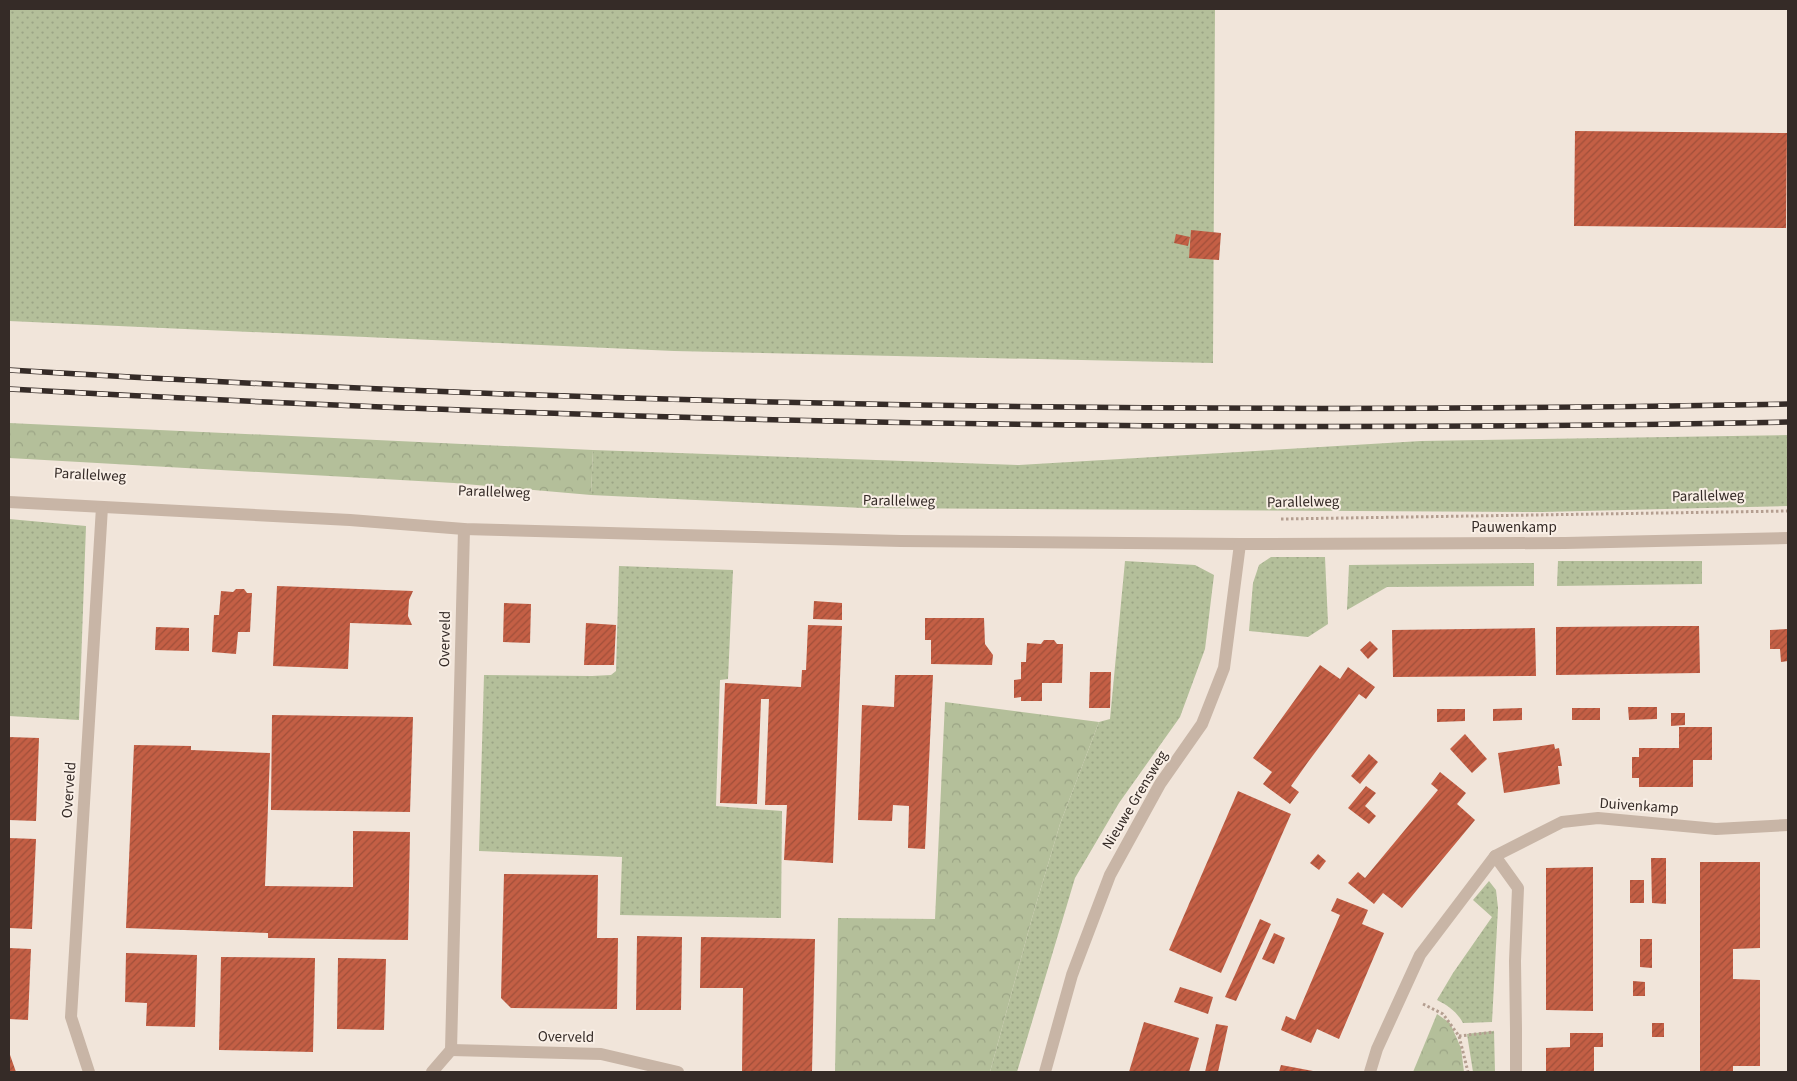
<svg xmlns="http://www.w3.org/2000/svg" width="1797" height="1081" font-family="'Source Sans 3',sans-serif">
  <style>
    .grass { fill: url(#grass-dots) }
    .forest { fill: url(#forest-crowns) }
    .building { fill: url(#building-hatch) }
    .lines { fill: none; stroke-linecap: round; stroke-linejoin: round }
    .path { stroke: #b49e90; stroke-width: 3; stroke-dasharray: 2.5 2.5; stroke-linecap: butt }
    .minor { stroke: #c8b5a6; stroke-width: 12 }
    .rail-casing { stroke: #352b27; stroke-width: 5.5 }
    .rail { stroke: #f9efe6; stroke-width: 4; stroke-dasharray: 11; stroke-linecap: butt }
    .labels { text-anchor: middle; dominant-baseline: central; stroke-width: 4; stroke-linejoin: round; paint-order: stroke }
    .street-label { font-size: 15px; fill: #352b27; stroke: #f9efe6 }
  </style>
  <defs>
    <pattern id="grass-dots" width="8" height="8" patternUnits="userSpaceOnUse" patternTransform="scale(1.25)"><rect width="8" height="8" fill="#b4bf9a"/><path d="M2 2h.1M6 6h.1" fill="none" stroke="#9ba485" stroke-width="1.8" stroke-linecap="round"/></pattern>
    <pattern id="forest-crowns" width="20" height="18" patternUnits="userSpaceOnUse" patternTransform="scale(1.25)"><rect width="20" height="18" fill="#b4bf9a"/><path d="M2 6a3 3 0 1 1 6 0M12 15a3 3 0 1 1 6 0" fill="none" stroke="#9ba485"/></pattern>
    <pattern id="building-hatch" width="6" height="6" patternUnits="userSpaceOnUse" patternTransform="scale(1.25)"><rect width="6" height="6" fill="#c45f45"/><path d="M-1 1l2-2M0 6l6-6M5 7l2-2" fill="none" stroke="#a04f3a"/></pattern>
  </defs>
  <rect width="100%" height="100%" fill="#f1e5da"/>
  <g class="grass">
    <path d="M9 9H1215L1213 363 674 351 9 321Z"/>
    <path d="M1788 435V506L1542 512 863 508 591 495 593 450 1019 465 1421 441Z"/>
    <path d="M9 519 86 526 79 720 9 716Z"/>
    <path d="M1271 557H1325L1328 624 1308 637 1249 631 1253 583 1259 565Z"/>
    <path d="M1125 561 1195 565 1214 575 1205 649 1180 717 1119 803 1075 878 1017 1072H990L1032 918 1060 824 1099 722 1110 719Z"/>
    <path d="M1558 561H1702V584L1557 586Z"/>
    <path d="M1534 563V586L1387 587 1347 610 1349 565Z"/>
    <path d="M619 566 733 570 728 679 720 680 716 806 782 811 781 918 620 915 622 857 479 851 484 675 592 676 611 675 616 671Z"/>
    <path d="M1489 881 1496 890 1498 908 1492 1022 1463 1023C1457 1012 1449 1006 1437 1000L1453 973 1492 917 1473 900Z"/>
    <path d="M1494 1031 1495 1072H1473L1467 1034Z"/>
  </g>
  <g class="forest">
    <path d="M9 423 593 450 591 495 454 483 9 458Z"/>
    <path d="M945 702 1099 722 1060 824 1032 918 990 1072H835L838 918 935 919Z"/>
    <path d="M1437 1014 1450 1023 1461 1048 1464 1072H1413Z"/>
  </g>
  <g class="building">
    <path d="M1575 131 1787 133 1786 228 1574 226Z"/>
    <path d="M1191 230 1221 233 1219 260 1189 258Z"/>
    <path d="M1176 234 1190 237 1188 246 1174 243Z"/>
    <path d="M277 586 413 591 409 600 408 616 412 625 350 623 348 669 273 666Z"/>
    <path d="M236 589H244L247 593H252L250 632H238L236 654 212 652 214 615H219L221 591 233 592Z"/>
    <path d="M814 601 842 603V620L813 619Z"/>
    <path d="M504 603 531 604 530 643 503 642Z"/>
    <path d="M925 618H984L985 644 993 655 992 665 931 664V640H925Z"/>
    <path d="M586 623 616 625 614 665H584Z"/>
    <path d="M808 625 842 626 833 863 784 860 787 805H765L769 699H761L757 804 720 803 725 683 801 687 802 670H806Z"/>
    <path d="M1670 626H1699L1700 673 1556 675V627Z"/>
    <path d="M156 627 189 628V651L155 650Z"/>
    <path d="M1535 628 1536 676 1393 677 1392 630Z"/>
    <path d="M1788 629V661L1781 662 1780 649H1770V630Z"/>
    <path d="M1044 640H1054L1057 644H1063L1062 683H1042V701H1021V697L1014 698V680L1021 679V662H1026L1027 643 1041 644Z"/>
    <path d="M1370 641 1378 649 1368 659 1360 650Z"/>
    <path d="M1320 665 1340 679 1348 667 1375 687 1366 699 1359 694 1308 762 1291 786 1299 792 1290 804 1263 784 1272 772 1253 758Z"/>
    <path d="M1090 672H1111L1110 708H1089Z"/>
    <path d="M895 675H933L925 849 908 848 909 806 893 805 892 821 858 820 862 705 894 707Z"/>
    <path d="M1628 707H1657V719L1629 720Z"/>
    <path d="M1522 708V720L1493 721V709Z"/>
    <rect x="1572" y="708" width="28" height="12"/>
    <path d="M1437 709H1465V721L1437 722Z"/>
    <path d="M1671 713H1685V725L1671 726Z"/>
    <path d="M272 715 413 717 410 812 271 810Z"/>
    <path d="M1679 727H1712V760H1693V787H1639V778H1632V757H1639V748H1679Z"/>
    <path d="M1465 734 1487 759 1472 773 1450 749Z"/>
    <path d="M9 737 39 738 36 821 9 820Z"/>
    <path d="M1554 744 1555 749 1559 748 1562 766H1558L1560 784 1504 793 1498 753Z"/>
    <path d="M134 745 191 746V750L270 753 265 886 353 887V831L410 832 408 940 268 938V933L126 928Z"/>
    <path d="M1369 754 1378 762 1360 784 1351 776Z"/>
    <path d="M1440 772 1466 793 1457 804 1475 820 1402 908 1383 893 1374 904 1348 883 1358 872 1365 878 1438 790 1431 784Z"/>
    <path d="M1366 786 1376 793 1365 806 1376 816 1369 824 1348 808Z"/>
    <path d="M1238 791 1291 814 1221 973 1169 950Z"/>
    <path d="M9 838 36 839 32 929 9 928Z"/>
    <path d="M1318 854 1326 861 1319 870 1310 863Z"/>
    <path d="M1651 858H1666V904L1652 903Z"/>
    <path d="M1700 862H1760V948L1733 949V979L1760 980V1066H1733V1072H1700Z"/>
    <path d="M1593 867V1011L1546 1010V868Z"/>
    <path d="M504 874 598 875 597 938H618L617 1009 511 1008 501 998Z"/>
    <rect x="1630" y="880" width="14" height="23"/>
    <path d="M1337 898 1368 910 1362 924 1384 933 1339 1039 1317 1029 1311 1043 1281 1030 1286 1016 1295 1020 1306 994 1340 915 1331 911Z"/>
    <path d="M1260 919 1271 924 1236 1001 1225 997Z"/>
    <path d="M1274 933 1285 938 1274 964 1262 959Z"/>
    <path d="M637 936 682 937 681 1010H636Z"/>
    <path d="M701 937 815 939 812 1072H742L743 988H700Z"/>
    <path d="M1640 939H1652V968L1640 967Z"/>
    <path d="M9 948 31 949 28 1020 9 1019Z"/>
    <path d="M126 953 197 955 195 1027 146 1026 147 1003 125 1002Z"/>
    <path d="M221 957 315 958 313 1052 219 1050Z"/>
    <path d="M338 958 386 959 384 1030 337 1029Z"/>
    <path d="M1633 981 1645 982V996H1633Z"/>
    <path d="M1180 987 1213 997 1208 1014 1174 1002Z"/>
    <path d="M1144 1022 1199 1038 1189 1072H1129Z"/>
    <rect x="1652" y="1023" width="12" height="14"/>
    <path d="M1216 1024 1228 1026 1218 1072H1205Z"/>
    <path d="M1570 1033H1603V1047H1594V1072H1546V1048L1570 1047Z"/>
    <path d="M9 1052 16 1072H9Z"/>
    <path d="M1281 1065 1313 1071V1072H1279Z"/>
  </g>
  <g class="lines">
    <g class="path">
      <path d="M1281 519 1788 511"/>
      <path d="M1423 1004 1443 1014 1459 1036 1468 1072"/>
      <path d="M1459 1036 1494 1032"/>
    </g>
    <g class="minor">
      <path d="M9 502 350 520 464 529 901 541 1240 544 1565 543 1788 538"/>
      <path d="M1495 856 1518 888 1515 961 1516 1029V1072"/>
      <path d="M451 1050 601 1054 678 1072"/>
      <path d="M89 1072 71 1017 102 507"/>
      <path d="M432 1072 451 1050 464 529"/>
      <path d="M1045 1072 1072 975 1110 875 1160 784 1202 724 1224 668 1240 544"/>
      <path d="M1370 1072 1377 1049 1420 955 1495 856 1562 822 1598 818 1716 829 1788 825"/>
    </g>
    <defs>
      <g id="rail">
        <path d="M9 370C601 406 1195 415 1788 404"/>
        <path d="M9 389C601 422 1195 434 1788 422"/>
      </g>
    </defs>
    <use href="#rail" class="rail-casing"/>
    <use href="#rail" class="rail"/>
  </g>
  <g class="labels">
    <g class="street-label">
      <text transform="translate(90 475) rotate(3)">Parallelweg</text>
      <text transform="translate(494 492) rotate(2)">Parallelweg</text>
      <text transform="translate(1708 496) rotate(-1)">Parallelweg</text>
      <text transform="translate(899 501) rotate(1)">Parallelweg</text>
      <text transform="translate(1303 502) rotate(-1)">Parallelweg</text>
      <text x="1514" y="527">Pauwenkamp</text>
      <text transform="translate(445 639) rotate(-89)">Overveld</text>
      <text transform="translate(69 790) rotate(-86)">Overveld</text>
      <text transform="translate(1135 800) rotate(-59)">Nieuwe Grensweg</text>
      <text transform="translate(1639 806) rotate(4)">Duivenkamp</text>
      <text transform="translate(566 1037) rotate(1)">Overveld</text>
    </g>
  </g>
  <rect width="1797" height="1081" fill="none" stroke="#352b27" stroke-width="20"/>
</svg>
